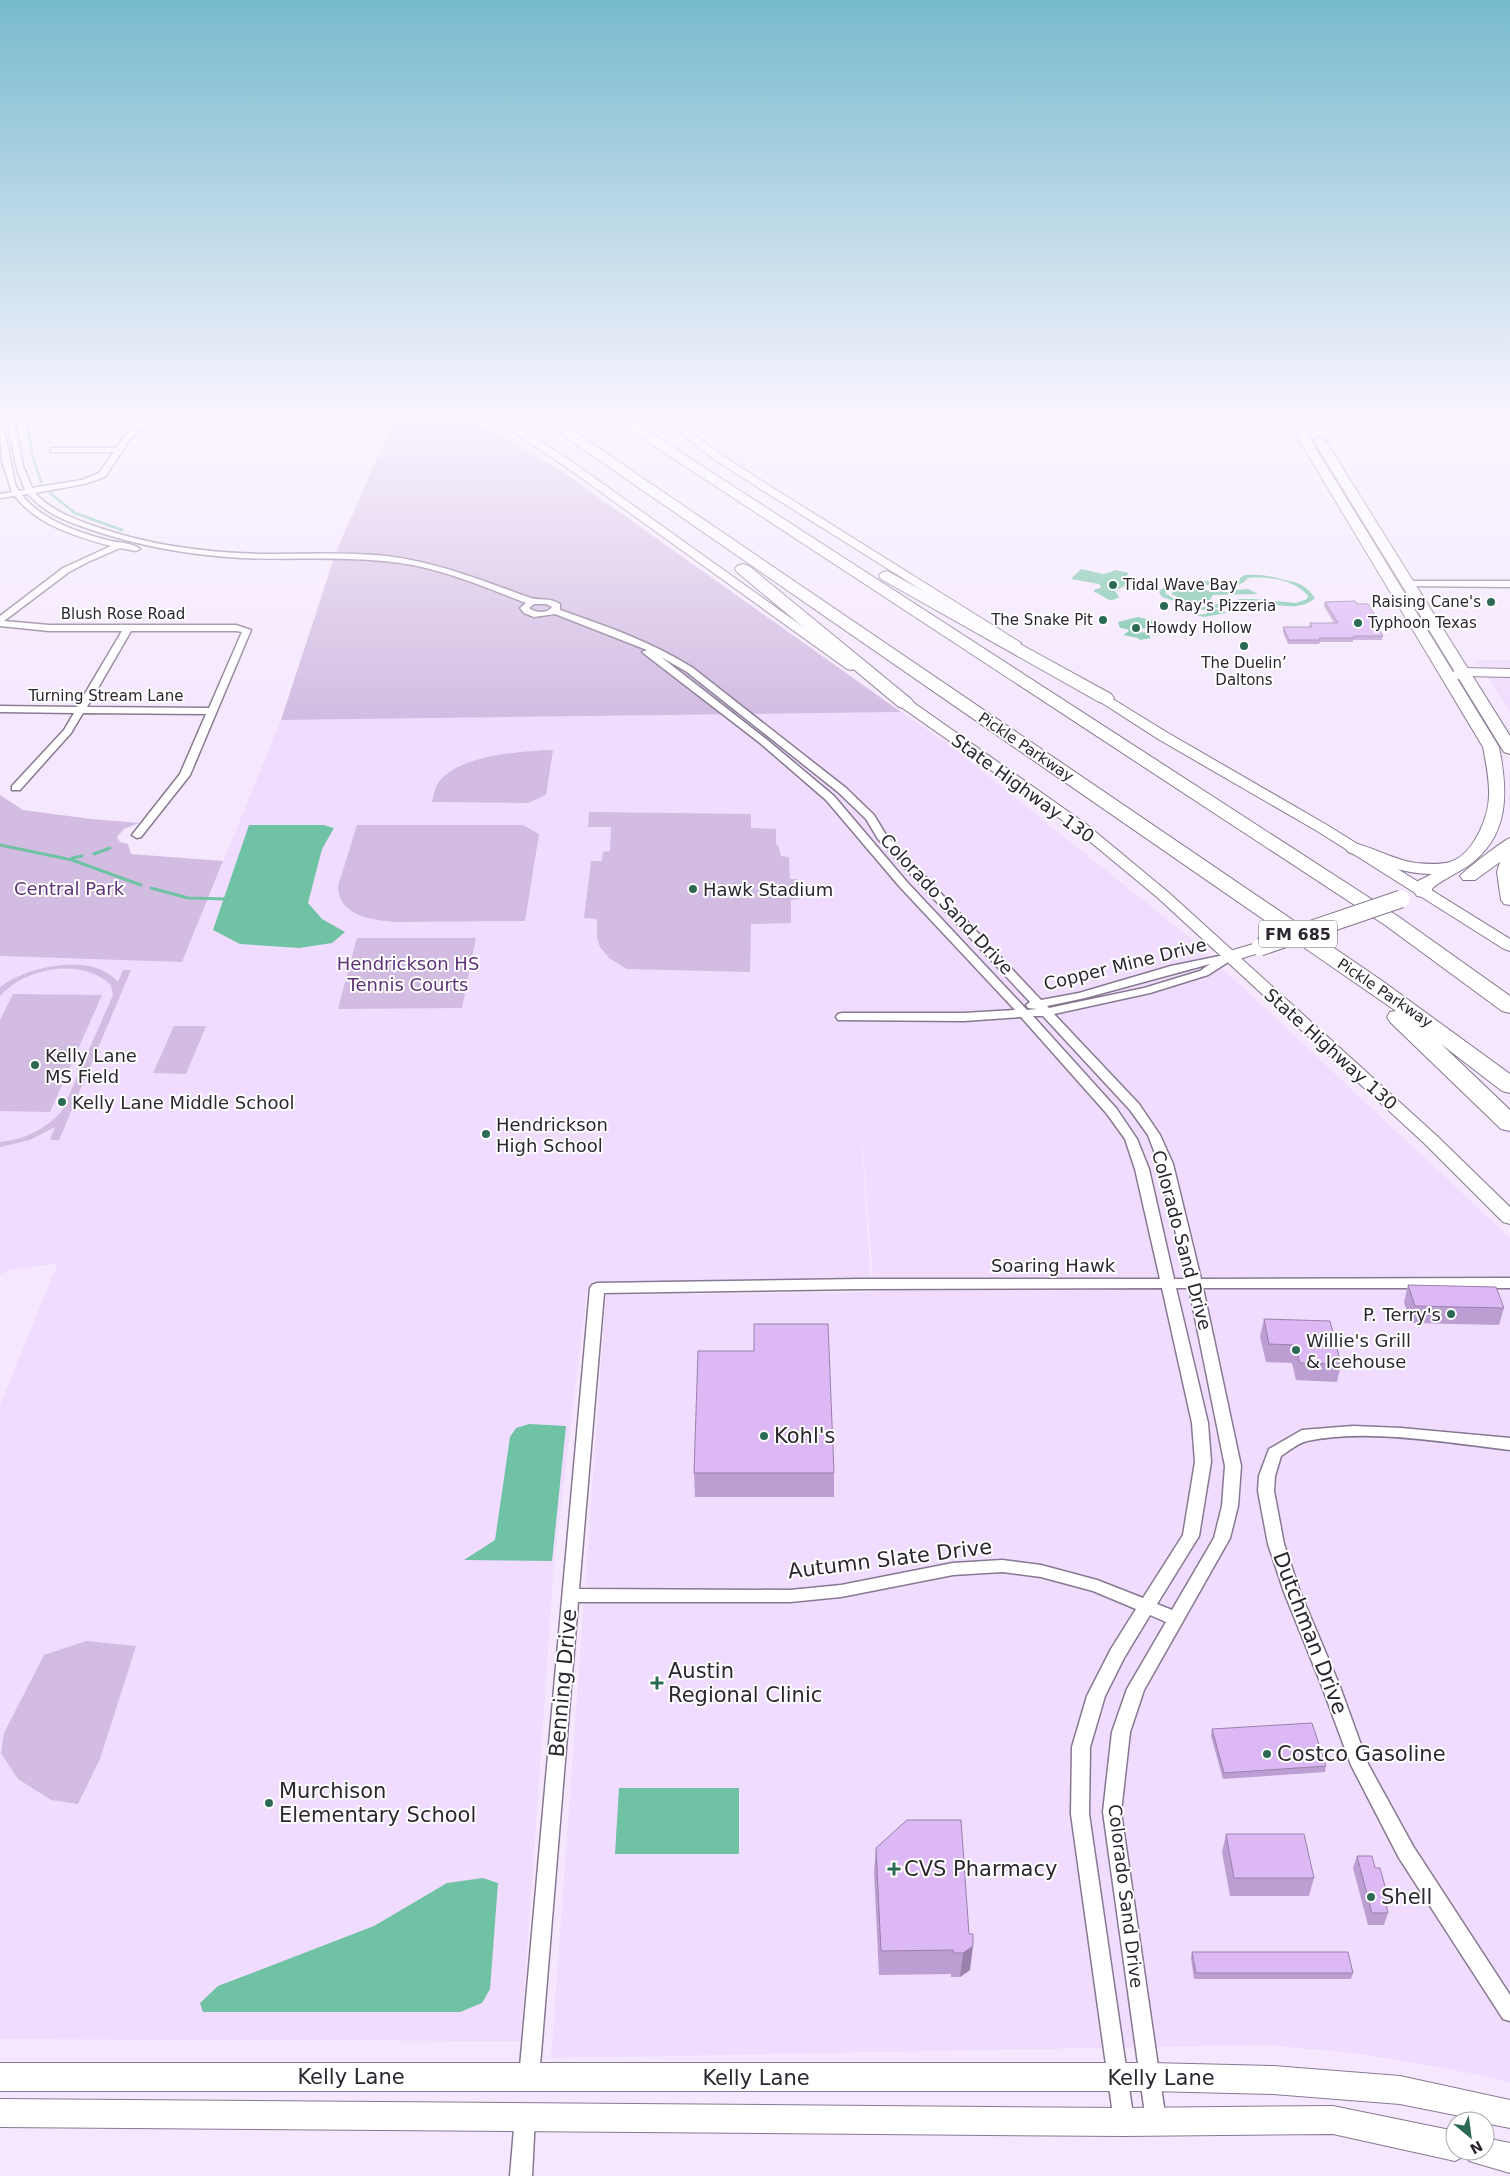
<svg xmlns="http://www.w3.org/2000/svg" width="1510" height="2176" font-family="'DejaVu Sans',sans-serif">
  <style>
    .built { fill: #f0dcfe }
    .green { fill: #d2bce2 }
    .water { fill: #6fc2a4; fill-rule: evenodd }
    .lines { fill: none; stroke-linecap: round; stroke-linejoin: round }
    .stream-far1 { stroke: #6fc2a4; stroke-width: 2.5 }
    .stream { stroke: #6fc2a4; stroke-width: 3 }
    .street-casing { stroke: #877991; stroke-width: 3 }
    .secondary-casing { stroke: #877991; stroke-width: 2 }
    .primary-casing { stroke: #877991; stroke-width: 2 }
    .highway-casing { stroke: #877991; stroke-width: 2 }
    .street { fill: #fff; fill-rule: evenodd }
    .secondary { fill: #fff; fill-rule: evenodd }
    .primary { fill: #fff; fill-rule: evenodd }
    .highway { fill: #fff; fill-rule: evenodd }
    .primary-bridge-casing { stroke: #877991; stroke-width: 19; stroke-linecap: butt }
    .primary-bridge { stroke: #fff; stroke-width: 17 }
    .wall { fill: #bd9ed3 }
    .shaded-wall { fill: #9a81ac }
    .building { fill: #dcb8f5; stroke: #9a81ac }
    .poi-dot { fill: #2d6a55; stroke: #fff; stroke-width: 2 }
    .labels { text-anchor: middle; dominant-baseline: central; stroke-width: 4; stroke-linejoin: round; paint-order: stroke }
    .far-poi-label { font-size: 15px; fill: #2b262f; stroke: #fff; text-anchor: start }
    .far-street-label { font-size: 15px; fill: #2b262f; stroke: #fff }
    .shield { fill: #fff; stroke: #6b676d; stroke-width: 1 }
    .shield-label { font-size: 16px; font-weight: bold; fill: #2b262f }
    .street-label { font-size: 18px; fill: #2b262f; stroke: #fff }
    .park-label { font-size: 18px; fill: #5d3077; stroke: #fff }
    .poi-label { font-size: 18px; fill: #2b262f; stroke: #fff; text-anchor: start }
    .near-poi-label { font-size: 21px; fill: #2b262f; stroke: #fff; text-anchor: start }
    .near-street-label { font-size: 21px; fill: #2b262f; stroke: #fff }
  </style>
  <rect width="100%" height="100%" fill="#f5e8fe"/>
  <g class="built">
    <path d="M1476 660H1510V711Z"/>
    <path d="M901 712 952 747 1190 938 1510 1238V2083L1470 2073 1361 2054 1268 2045 551 2058 606 1295 874 1292 859 1098 871 1289 587 1293 554 1564 521 2041 0 2039V1405L58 1263 10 1270 0 1274V956L182 962 281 720Z"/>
  </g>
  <g class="green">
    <path d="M397 413H458L556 467 901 712 281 720 336 552Z"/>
    <path d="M553 750 546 795 528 803 432 802C433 798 434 792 436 787 451 755 522 751 553 750Z"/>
    <path d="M0 795 23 810 91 819 139 823 124 829 117 837 120 842 128 844 131 854 223 861 182 962 0 956Z"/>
    <path d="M589 812 751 814V828L776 829V845H778L781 856 789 857 790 879H798L799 899 791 900V923L751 924 750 972 627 969 609 958 600 947 597 938V919L584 918 591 861H602L603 852 610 851 611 827H588Z"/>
    <path d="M357 825H523L539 834 525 921 395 922C372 920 338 916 338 886Z"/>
    <path d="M357 938H476L462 1008 338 1009Z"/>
    <path d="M64 965C84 964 104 966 118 982L123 970H131L59 1140H50L55 1127 30 1140 0 1147V1142C25 1140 45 1129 62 1111L113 995 111 985C82 957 26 967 0 996V987C19 973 41 967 64 965Z"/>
    <path d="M13 994 102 995 50 1112 0 1111V1020Z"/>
    <path d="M174 1026H206L186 1074 153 1073Z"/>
    <path d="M86 1641 136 1646 100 1759 78 1804 51 1800 18 1779 1 1753 4 1733 44 1655Z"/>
  </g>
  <g class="water">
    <path d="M1081 569 1104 574 1116 570 1129 573 1127 575 1128 584 1115 591 1119 597C1108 605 1105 595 1094 592V590L1100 588 1101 586 1099 584 1071 579Z"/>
    <path d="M1245 575C1257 574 1266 575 1277 578 1295 583 1303 581 1315 598 1297 614 1274 602 1253 601 1241 601 1225 604 1214 609L1224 611 1226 613 1204 617 1196 615 1206 614 1209 610 1188 609 1183 604 1162 597 1159 592C1165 582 1197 579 1210 581 1222 582 1228 586 1240 580V578ZM1248 578C1268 576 1296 580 1308 596L1307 599 1296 603 1254 599H1240L1200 608 1176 600 1165 593 1172 586H1180L1171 594 1193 604 1210 600 1213 595 1258 594 1248 589 1213 592 1186 585C1204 580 1235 595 1248 578Z"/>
    <path d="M1138 617 1159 622 1154 628 1135 629 1137 632 1151 633 1149 635 1151 638 1140 640 1138 638 1123 635 1129 631 1127 629 1120 628 1118 622Z"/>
    <path d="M249 825H323L334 828 322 849 308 903 322 919 345 932 332 943 299 948 240 944 213 930Z"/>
    <path d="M529 1424 566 1426 552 1561 464 1560 495 1540 510 1437 516 1428Z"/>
    <path d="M619 1788H739V1854H615Z"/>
    <path d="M483 1878 498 1883 490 1989 482 2003 460 2012H203L200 2003 218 1986 374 1926 447 1883Z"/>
  </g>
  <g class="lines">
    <g class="stream-far1">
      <path d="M25 413 33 457 41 482"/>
      <path d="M50 493 75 513 122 530"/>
    </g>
    <g class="stream">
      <path d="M0 845 72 860 141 885"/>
      <path d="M94 854 110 848"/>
      <path d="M72 858 82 856"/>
      <path d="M151 888 188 898 227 899"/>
    </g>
    <defs>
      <g id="street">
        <path d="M6 413H13L23 466 32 488 82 480 99 473 114 452H51V448H117L124 436 137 425H91L77 422 75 413H82L83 419 91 421H141L144 413H151L146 425 130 439 105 477 84 484 35 493C52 511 74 519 97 527 151 546 208 553 265 554 305 554 346 552 386 556 436 562 481 580 528 597 540 602 546 596 560 604V610C606 626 652 642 693 668L846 788 874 815 886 835 1041 1000 1079 993 1171 966 1229 954 1233 955 1235 957 1233 959 1208 975 1150 993 1054 1014 1139 1104 1160 1135 1173 1164 1201 1279 1510 1278V1288H1203L1241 1466 1238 1506 1230 1538 1144 1690 1130 1732 1121 1812 1166 2121 1163 2128 1156 2131 1149 2128 1146 2121 1103 1812 1112 1732 1127 1689 1166 1622 1150 1615 1124 1658 1105 1696 1090 1747 1089 1814 1134 2122 1131 2129 1124 2132 1117 2129 1114 2122 1071 1814 1072 1747 1087 1696 1111 1649 1136 1609 1093 1591 1041 1577 1002 1572 953 1575 841 1597 790 1602H578L539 2078 536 2085 529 2088 522 2085 519 2078 590 1288 592 1285 597 1283 860 1279H1160L1135 1169 1125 1139 1107 1114 1021 1017 964 1021 838 1020 836 1017 838 1014 842 1013H964L1015 1010 899 886 826 800 760 743 642 652 647 650 555 614 534 617 524 613 520 608 526 603C485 587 443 569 400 563 347 556 294 560 241 558 189 555 138 546 89 529 66 521 44 513 28 494L22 495C42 521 80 533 111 541 120 543 133 543 140 549L136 551 120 548 88 562 69 572 4 621 49 625H236L251 630 190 775 141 837 137 838 132 835 180 774 206 714 83 713 71 733 20 790H12V786L64 730 74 713 0 712V706L77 707 122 631H49L0 626V616L63 568 111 546C77 537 37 525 15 496L0 498V494L12 492 2 461 0 426 4 428 15 484 19 491 25 490 16 466ZM534 604H546L552 607C547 614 536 613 529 608ZM131 631H236L242 632 209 708 87 707ZM661 657 687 672 838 792 866 819 878 839 1030 1002 1026 1005 1028 1008 1037 1009 1027 1010 907 882 834 796 766 739ZM1210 964 1200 971 1144 988 1049 1008 1047 1006 1085 998ZM1033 1016H1043L1130 1110 1148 1135 1159 1164 1187 1279H1174L1149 1169 1137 1139 1116 1108ZM1162 1288 1192 1423 1195 1462 1183 1535 1143 1598 1097 1580 1041 1565 1002 1560 953 1563 841 1585 790 1590 579 1589 604 1293 860 1289ZM1176 1288H1189L1225 1466 1222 1506 1214 1538 1172 1610 1157 1604 1199 1536 1211 1462 1208 1423Z"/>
        <path d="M1409 581H1510V587L1406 586V582Z"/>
        <path d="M1353 1426 1401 1428 1510 1438V1450C1448 1443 1369 1428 1307 1441 1298 1443 1289 1451 1281 1456L1275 1476 1274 1491 1284 1544 1300 1592 1339 1684 1368 1764 1413 1846 1510 1995V2021L1503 2019 1399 1858 1351 1765 1321 1684 1284 1592 1268 1544 1258 1491 1259 1476 1269 1449 1302 1430Z"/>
        <path d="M525 2107 532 2110 535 2117 532 2176H510L515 2117 518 2110Z"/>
      </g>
      <g id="secondary">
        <path d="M485 413H497L574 463 858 666 852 670 847 669 566 467Z"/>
        <path d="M654 413H666L722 455 762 481 1021 643 1019 646H1011L754 485 714 459Z"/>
        <path d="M1464 668 1510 669V677L1466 676 1449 682 1443 678 1444 675Z"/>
        <path d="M1090 685 1168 733 1327 825 1510 939V951L1504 949 1317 831 1158 739 1085 692 1084 689 1085 686Z"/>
        <path d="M892 690 897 691 1086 824 1168 892 1437 1136 1510 1207V1224L1503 1222 1425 1144 1158 898 1076 830 887 697 885 694Z"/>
        <path d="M0 2063H1151L1273 2066 1400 2076 1510 2100V2128L1485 2123V2121L1400 2104 1273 2094 1151 2091H0Z"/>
        <path d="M0 2099 1124 2108 1333 2106 1455 2131V2151H1485V2138L1510 2143V2173L1469 2161 1466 2155 1455 2161 1333 2134 1124 2136 0 2127Z"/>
      </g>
      <g id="primary">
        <path d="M1283 413H1294L1499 747C1508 792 1510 836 1468 866 1461 871 1435 884 1432 889 1431 891 1431 894 1429 896L1423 897 1417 896 1414 892 1418 881 1432 874C1403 874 1375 862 1348 852L1346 848 1348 844 1354 843C1375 848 1394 860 1416 863 1427 864 1439 865 1450 862 1474 855 1490 815 1489 792 1489 777 1486 762 1483 747Z"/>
        <path d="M1319 437 1325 440 1510 736V754L1504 752 1502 749 1313 440Z"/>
        <path d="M1510 838V905L1504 904 1501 900 1497 872 1500 862 1475 880H1463L1460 876C1464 871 1505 839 1510 838Z"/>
        <path d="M1260 942 1266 943 1269 947 1266 951 1229 962 1223 961 1220 957 1223 953Z"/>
      </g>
      <g id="highway">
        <path d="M531 413H547L1381 980 1510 1074V1093L1502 1091 1441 1044 1510 1110V1131L1501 1129 1390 1022 1387 1017 1390 1012 1396 1011Z"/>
        <path d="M604 413H620L1399 917 1510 996V1013L1502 1011 1385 925Z"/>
        <path d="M743 564 749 566 911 699 914 703 911 707 905 708 899 707 737 572 735 569 737 566Z"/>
        <path d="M887 571 1111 694 1114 698 1111 702 1105 703 1099 702 881 579 879 576 881 573Z"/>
      </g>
    </defs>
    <use href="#street" class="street-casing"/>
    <use href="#secondary" class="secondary-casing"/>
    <use href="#primary" class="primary-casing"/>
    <use href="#highway" class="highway-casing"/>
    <use href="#street" class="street"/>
    <use href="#secondary" class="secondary"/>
    <use href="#primary" class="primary"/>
    <use href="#highway" class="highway"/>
    <defs>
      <path id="primary-bridge" d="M1260 947 1401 899"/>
    </defs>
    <use href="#primary-bridge" class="primary-bridge-casing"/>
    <use href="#primary-bridge" class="primary-bridge"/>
  </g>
  <g class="wall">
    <path d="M1325 602 1357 604 1380 624 1379 628 1383 636 1382 640H1353V642H1320L1319 644H1288L1283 632V627H1309L1310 623H1334L1324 606Z"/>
    <path d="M1408 1285 1504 1308 1499 1325 1411 1323 1404 1302Z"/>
    <path d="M1264 1319 1341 1364 1337 1382 1296 1380 1292 1363 1266 1362 1260 1337Z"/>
    <path d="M754 1351 834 1473V1497H695L694 1473Z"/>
    <path d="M1212 1729 1326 1766 1325 1772 1223 1779 1211 1736Z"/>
    <path d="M907 1820 970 1970 960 1977H951V1974L879 1975 874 1872 876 1848Z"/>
    <path d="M1226 1834 1314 1878 1309 1896H1230L1222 1852Z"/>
    <path d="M1357 1856 1375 1868 1389 1901 1387 1909 1388 1913 1384 1925H1368L1353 1868Z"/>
    <path d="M1192 1952 1353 1973 1351 1979H1194L1191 1958Z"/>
  </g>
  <path class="shaded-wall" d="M973 1946 970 1970 960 1977 963 1953Z"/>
  <g class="building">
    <path d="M1355 601 1357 604H1368L1380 624H1376L1383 636H1353L1354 638H1319L1320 640H1289L1283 627H1312L1310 623H1338L1325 602Z"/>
    <path d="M1408 1285 1496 1287 1504 1308 1415 1306Z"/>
    <path d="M1264 1319 1330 1321 1341 1364 1300 1363 1295 1345 1269 1344Z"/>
    <path d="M754 1324H828L834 1473H694L698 1351H754Z"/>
    <path d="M1312 1723 1326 1766 1224 1773 1212 1729Z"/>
    <path d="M907 1820H961L969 1934H973V1946L963 1953H954L953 1950 881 1951 876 1848Z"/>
    <path d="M1226 1834H1304L1314 1878H1234Z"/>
    <path d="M1357 1856H1372L1375 1868H1380L1389 1901H1385L1388 1913H1372Z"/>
    <path d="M1192 1952H1348L1353 1973H1196Z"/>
  </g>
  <linearGradient id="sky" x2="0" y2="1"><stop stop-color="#77bacd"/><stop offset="0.58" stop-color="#faf5ff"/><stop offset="1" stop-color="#faf5ff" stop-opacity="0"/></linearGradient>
  <rect width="1510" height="718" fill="url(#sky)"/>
  <g class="poi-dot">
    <circle cx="1113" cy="585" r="5"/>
    <circle cx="1491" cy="602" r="5"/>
    <circle cx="1164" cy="606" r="5"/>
    <circle cx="1103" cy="620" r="5"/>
    <circle cx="1358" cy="623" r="5"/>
    <circle cx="1136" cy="628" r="5"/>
    <circle cx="1244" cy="646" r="5"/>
    <circle cx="693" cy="889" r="5"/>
    <circle cx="35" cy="1065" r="5"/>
    <circle cx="62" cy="1102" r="5"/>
    <circle cx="486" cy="1134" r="5"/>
    <circle cx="1451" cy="1314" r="5"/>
    <circle cx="1296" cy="1350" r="5"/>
    <circle cx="764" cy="1436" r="5"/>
    <path d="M654.5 1675.5h5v5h5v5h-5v5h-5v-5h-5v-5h5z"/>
    <circle cx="1267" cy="1754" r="5"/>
    <circle cx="269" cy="1803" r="5"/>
    <path d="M891.5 1861.5h5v5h5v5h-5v5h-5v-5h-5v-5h5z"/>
    <circle cx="1371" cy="1897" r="5"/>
  </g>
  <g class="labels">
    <g class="far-poi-label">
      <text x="1123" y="585">Tidal Wave Bay</text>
      <text x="1481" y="602" text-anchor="end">Raising Cane's</text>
      <text x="1174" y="606">Ray's Pizzeria</text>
      <text x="1093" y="620" text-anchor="end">The Snake Pit</text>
      <text x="1368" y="623">Typhoon Texas</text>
      <text x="1146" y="628">Howdy Hollow</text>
      <text x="1244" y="663" text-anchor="middle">The Duelin’<tspan x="1244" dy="17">Daltons</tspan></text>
    </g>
    <g class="far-street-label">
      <text x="123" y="614">Blush Rose Road</text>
      <text x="106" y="696">Turning Stream Lane</text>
      <text transform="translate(1026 747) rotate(34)">Pickle Parkway</text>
      <text transform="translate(1385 993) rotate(34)">Pickle Parkway</text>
    </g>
    <rect class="shield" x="1259" y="920.5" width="78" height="27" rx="4"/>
    <g class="shield-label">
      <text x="1298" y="934">FM 685</text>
    </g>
    <g class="street-label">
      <text transform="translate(1023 788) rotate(36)">State Highway 130</text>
      <text transform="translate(947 904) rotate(47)">Colorado Sand Drive</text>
      <text transform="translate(1125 964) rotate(-14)">Copper Mine Drive</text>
      <text transform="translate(1331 1049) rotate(42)">State Highway 130</text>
      <text transform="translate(1182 1240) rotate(75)">Colorado Sand Drive</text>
      <text x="1053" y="1265">Soaring Hawk</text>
      <text transform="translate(1126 1896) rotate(83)">Colorado Sand Drive</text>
    </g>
    <g class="park-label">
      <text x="69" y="888">Central Park</text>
      <text x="408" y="963">Hendrickson HS<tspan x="408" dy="21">Tennis Courts</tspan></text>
    </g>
    <g class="poi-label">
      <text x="703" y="889">Hawk Stadium</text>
      <text x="45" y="1055">Kelly Lane<tspan x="45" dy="21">MS Field</tspan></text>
      <text x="72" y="1102">Kelly Lane Middle School</text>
      <text x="496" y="1124">Hendrickson<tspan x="496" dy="21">High School</tspan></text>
      <text x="1441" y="1314" text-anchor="end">P. Terry's</text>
      <text x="1306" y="1340">Willie's Grill<tspan x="1306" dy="21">&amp; Icehouse</tspan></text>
    </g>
    <g class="near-poi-label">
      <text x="774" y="1436">Kohl's</text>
      <text x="668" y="1671">Austin<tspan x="668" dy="24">Regional Clinic</tspan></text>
      <text x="1277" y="1754">Costco Gasoline</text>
      <text x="279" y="1791">Murchison<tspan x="279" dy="24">Elementary School</tspan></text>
      <text x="904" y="1869">CVS Pharmacy</text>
      <text x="1381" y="1897">Shell</text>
    </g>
    <g class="near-street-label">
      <text transform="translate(890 1559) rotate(-7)">Autumn Slate Drive</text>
      <text transform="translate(1310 1633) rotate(69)">Dutchman Drive</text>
      <text transform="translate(563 1683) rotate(-85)">Benning Drive</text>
      <text x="351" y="2077">Kelly Lane</text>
      <text x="756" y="2078">Kelly Lane</text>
      <text x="1161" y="2078">Kelly Lane</text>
    </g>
  </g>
  <g transform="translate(1470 2136) rotate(151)"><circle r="24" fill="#ffffff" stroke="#aaa8ac"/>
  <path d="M0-4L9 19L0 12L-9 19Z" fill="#2d6a55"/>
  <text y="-8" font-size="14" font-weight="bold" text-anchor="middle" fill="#2b262f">N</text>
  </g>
</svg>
